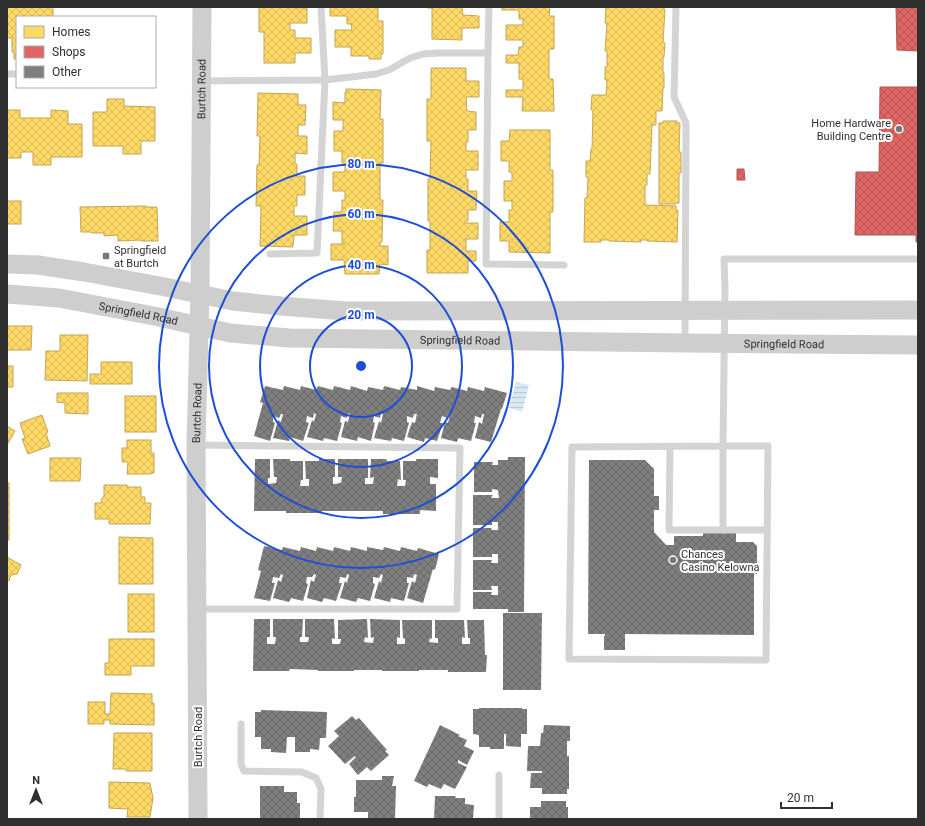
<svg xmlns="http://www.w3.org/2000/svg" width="925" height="826" font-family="Roboto,sans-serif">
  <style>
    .water { fill: url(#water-rules) }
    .homes { fill: url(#homes-cross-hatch); stroke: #c1a656 }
    .shops { fill: url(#shops-cross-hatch); stroke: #ab5656 }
    .building { fill: url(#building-cross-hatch) }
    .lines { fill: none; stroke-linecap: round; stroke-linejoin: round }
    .lane { stroke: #d4d4d4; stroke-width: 7 }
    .secondary { stroke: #cecece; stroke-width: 19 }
    .ring { fill: none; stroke: #1d4ed8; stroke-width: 2 }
    .poi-dot { fill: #787878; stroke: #fff; stroke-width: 1.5 }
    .labels { text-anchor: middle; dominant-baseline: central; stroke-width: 4; stroke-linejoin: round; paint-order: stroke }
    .street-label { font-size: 11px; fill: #303030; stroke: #fff }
    .poi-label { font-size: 11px; fill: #303030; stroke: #fff; text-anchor: start }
    .centre { fill: #1d4ed8; stroke: #fff; stroke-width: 2 }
    .ring-label { font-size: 12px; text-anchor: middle; font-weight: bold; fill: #1d4ed8; stroke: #fff; stroke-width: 4; stroke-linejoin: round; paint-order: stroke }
  </style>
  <defs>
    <pattern id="water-rules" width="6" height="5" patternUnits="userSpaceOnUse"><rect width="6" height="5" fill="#d8e9f4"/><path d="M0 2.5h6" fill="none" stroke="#bac8d2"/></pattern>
    <pattern id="homes-cross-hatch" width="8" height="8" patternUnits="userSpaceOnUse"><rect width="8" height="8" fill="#ffd966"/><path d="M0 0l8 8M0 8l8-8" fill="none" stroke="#dbbb59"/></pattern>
    <pattern id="shops-cross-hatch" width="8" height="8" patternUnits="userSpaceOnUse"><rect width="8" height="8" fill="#e06666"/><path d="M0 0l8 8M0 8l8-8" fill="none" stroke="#b65454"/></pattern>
    <pattern id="building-cross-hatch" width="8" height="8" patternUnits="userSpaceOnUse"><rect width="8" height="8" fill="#7f7f7f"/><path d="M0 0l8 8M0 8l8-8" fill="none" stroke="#686868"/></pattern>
  </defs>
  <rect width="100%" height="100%" fill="#fff"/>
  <path class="water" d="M516 382 529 385 522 412 509 408Z"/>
  <g class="homes">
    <path d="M7 7H53V17H17V59H14V52H12V38H7Z"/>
    <path d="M259 7 307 8V23H290V30H295V38H311V53H295V63H264V32H259Z"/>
    <path d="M330 7H378V21H383V54H381V59H369V56H351V47H335V30H352L351 24H347V16H330Z"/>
    <path d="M427 7H462L463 15 479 16V28H462V40L432 39V8H427Z"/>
    <path d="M502 7H550L549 16H554V49H549V79H553L554 111H522L523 97H506V90H523V79H519V63H506V55H518L519 47H523V40H506V25H523V19H519V10H502Z"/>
    <path d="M606 7H664L663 9H665L663 43H665L664 57H663V73H664V88H663L662 111H656V125H652L650 174H647V185H645V205L676 206V210H678L677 242 647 241V240H641V242L609 241V240H601V242H584L585 198H587L588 177H586V161H590L591 149H592L593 110H591L592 95H606L607 80H605V67H607V51H605L607 23H605Z"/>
    <path d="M431 68H466V81H479V97H466L467 111 476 112V130H468V142H466V151H478V170H466V179H468V191H477L476 210H468V221H465V223H478V239H466V251H476V261H468V273H427V250H430V221H428V179H430L431 141H427V99H431Z"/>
    <path d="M346 89 381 90 380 119H383V163H380V200H383L382 242H380V246H388V265L380 264 379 274H345L344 260H331V244H345V243H342V231H333L334 212H342V200H345V191H333V172H345V163H342V151H334V131H343V120H333V102L345 103V92H346Z"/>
    <path d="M258 93 298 94V105H306L305 125H298V136H307V154L295 153V164H297V176H305V195H297V206H294V216H307V235H294L293 247 260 246 261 206H256L257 165H259L260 136H257Z"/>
    <path d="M107 99H124V106L155 107V141H141V154H123V146H93V112H107Z"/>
    <path d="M7 110H20V118H51V110L68 111V124H82V157H51V165H33V152H21V158H7Z"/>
    <path d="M663 121H677V123H680L679 152H681V173H679V203H676V204H659V123H663Z"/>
    <path d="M510 130H550V170H553V212H550V253L509 252V241H500V222H509V210H512V201H504V181H512V172H509V161H501V141H509Z"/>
    <rect x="7" y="201" width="14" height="23"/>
    <path d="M146 206V207H157L158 241H141V240L118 241V235L104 236V233H91V232H81L80 207Z"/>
    <path d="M7 326H32L31 350H7Z"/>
    <path d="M60 335H88L87 381 45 380 46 351H60Z"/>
    <path d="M101 362H132V384H90V374H101Z"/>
    <rect x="7" y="366" width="6" height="21"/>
    <path d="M57 393H88V414L65 413V403L57 402Z"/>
    <rect x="125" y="396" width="31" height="36"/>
    <path d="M42 415 48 432 46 433 50 446 28 454 22 439 25 438 20 423Z"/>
    <path d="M7 426 15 431 7 445Z"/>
    <path d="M127 440H151V453H154V473H151V474H127L128 462H122V448H127Z"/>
    <path d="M50 458H81L80 481H50Z"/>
    <rect x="7" y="483" width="2" height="57"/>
    <path d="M104 485H127V487H141V497H145V503H151L150 524H109V519H95V503H101L102 498 104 496Z"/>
    <path d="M119 537 153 538V584H119Z"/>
    <path d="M7 557 21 565 17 574 11 575 9 581 7 580Z"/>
    <rect x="128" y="594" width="26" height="38"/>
    <path d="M109 639H154V666H131V675H105V663H109Z"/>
    <path d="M111 693 152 694V703H154V725L110 724V720H104V724H88V702H105V714H110Z"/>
    <path d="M114 733H152V771H126V769H113Z"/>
    <path d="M109 782 150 783 153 798 150 817H127L128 809 109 808Z"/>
  </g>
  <g class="shops">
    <path d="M896 7H918V51L897 50Z"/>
    <path d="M880 87H918V242H916V235H855L856 172H879Z"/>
    <path d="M737 169H744L745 180H737Z"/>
  </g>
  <g class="building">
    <path d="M265 386 283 390 284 386 300 390 301 386 316 390 318 386 333 390 334 386 350 390 351 386 367 391 368 387 383 390 384 386 400 390 401 387 417 390V386L434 391 435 387 450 390 452 387 467 391 468 387 484 391 485 387 507 393 502 409H501L491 442 475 438 479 422 482 424 484 414H482L481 418 475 416 474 423H476L471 441 458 438 457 442 441 438 445 422 448 423 450 414H448L447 418 442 416 440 423H443L437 441 425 438 424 442 407 437 412 422 415 423 417 414H414L413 418 407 416V422L409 423 404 441 392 438 391 441 374 438 379 421 381 423 383 414H381L380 418 374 416 373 422 375 423 371 441 358 437 357 441 341 437 345 421 348 422 350 414 348 413 347 418 341 416 340 422 342 423 337 441 324 438 323 441 307 437 312 420 314 422 316 414 314 413 313 418 307 416 306 422 309 423 303 441 290 437 289 441 273 438 278 420 281 422 283 414H281L279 418 273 416V422L275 423 270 441 254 436 263 403 260 402Z"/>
    <path d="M508 457H525L524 612H508V609H473V592H492L491 595H498V586H491L492 590H473V560H492L491 563H498V554H492V557H473V528H492L491 530H498V522H492V525H473V495H493L491 498H499L498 490 492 489V492H474V462H493L492 465H498V460H508Z"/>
    <path d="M255 459H270V478H268V484L276 483 277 477H274L273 459H290V461H303V480H301L300 486H309V479H306L305 461H319V459H335V477H333V484L341 483 342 477H338V459H368V478H365V484H373L374 477 370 478 371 459H386L387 461H400L401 480 398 479 397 486H405L406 480H403V461H416V459H438V478L430 477V484H436V511L420 510V514H383V511H322V513H286V511H254Z"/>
    <path d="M589 460H645L654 469V496H659V510H654V532L666 545H674V536H703V531L736 532V542H753L757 546V574L754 573V635L625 634V650H604V636H605V634H588Z"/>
    <path d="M264 546 282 550 283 547 300 551 301 547 316 551 317 547 333 551 334 547 350 551 351 547 367 551V547L383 550 384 547 400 551 401 547 417 551 418 548 439 554 435 570 433 569 423 603 407 598 412 581 415 583 417 575 414 574 413 578 407 577V583H409L404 601 391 598 390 602 374 598 379 581 381 583 383 575 381 574 379 578 373 577V583L375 584 370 601 358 598 356 602 340 598 345 581 347 583 349 575 347 574 346 578 340 577 339 583H342L336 601 324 598 322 602 307 598 311 580 314 582 316 575 314 574 312 577H307L306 583 308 584 303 601 291 598 289 602 273 598 278 580 281 582 283 575 281 574 279 578 273 577 272 583H275L270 601 254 598 261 571 258 570Z"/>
    <path d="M503 613H542L541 690H503Z"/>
    <path d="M254 619H270V637H267V644H275L276 637H273V619H303L302 637H300V642H308L309 637H305V619H334L335 639 332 638V644H340L341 639H338V620L367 619 368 638 365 637 364 642 373 643 374 637 371 638 370 619 400 620V638L397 637V644H405V639L403 638 402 620H432V639L430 638 429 642 438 643V638H435V620H464L465 638 462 637V644H470V638H468L467 620H484L485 655H487L486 672H448V670H419V671H382V670H354V671H318V670L290 669 289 671H253Z"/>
    <path d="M479 708H522V709H527V734H521V747L506 746V734H504V749H490V747H479V735L473 734V709H479Z"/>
    <path d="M261 710 327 712 326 738H320L319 750 310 749V752H295V737H287L286 753 271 752V749H261V737H255V712H261Z"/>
    <path d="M352 716 356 720 359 718 387 750 385 751 389 755 371 771 367 767 358 775 349 764 356 757 355 756 345 764 328 746 339 736 334 731Z"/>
    <path d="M440 725 460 735 458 736 467 740 464 746 474 751 467 765 458 760V763L467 767 455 789 444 784 441 789 429 784 427 787 414 781Z"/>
    <path d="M544 725 570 726V741H567V756H569V789H567V794H542V788H530L531 773H542V771H527L528 746H540L541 733H543Z"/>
    <path d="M382 776H394L392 786H396L395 819H368V812H354V797H356V780H382Z"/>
    <path d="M260 786H284V792H297V803H300V818H285V819H260Z"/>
    <path d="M435 796H456L455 798H465V804L474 805 473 819H434Z"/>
    <path d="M541 801H566V807H568V819H528V818H530V807H541Z"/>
  </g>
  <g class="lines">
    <g class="lane">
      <path d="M676 7 674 97 686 123 685 342"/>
      <path d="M488 53 486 264 564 265"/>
      <path d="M7 74H17"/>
      <path d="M202 81 325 80 376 74 389 70 410 58 423 54 438 53H488L489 7"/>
      <path d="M270 254 317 253 325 80 321 7"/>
      <path d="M196 445 460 448 457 609H197"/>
      <path d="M670 447 669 530H767"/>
      <path d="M723 530V446L572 447 569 659 766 660 768 446H723L725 288 724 259H918"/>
      <path d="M241 724V764L244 771 302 772 316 778 321 789 320 819"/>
      <path d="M499 819V775"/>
    </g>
    <g class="secondary">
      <path d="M7 264 38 265 84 272 160 286 233 301 281 306 346 311 918 310"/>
      <path id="s1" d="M7 294 59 298 159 317 230 333 289 338 685 343 918 345"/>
      <path id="s2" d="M198 819 196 445 200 294 202 7"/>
    </g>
  </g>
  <g class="ring">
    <circle cx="361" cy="366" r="51"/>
    <circle cx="361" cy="366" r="101"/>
    <circle cx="361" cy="366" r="152"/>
    <circle cx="361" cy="366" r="202"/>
  </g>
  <g class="poi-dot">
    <circle cx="899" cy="129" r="4"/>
    <rect x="102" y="252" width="8" height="8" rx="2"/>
    <circle cx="673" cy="560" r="4"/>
  </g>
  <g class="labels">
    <g class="street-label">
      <text stroke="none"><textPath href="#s2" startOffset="730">Burtch Road</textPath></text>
      <text stroke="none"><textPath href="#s1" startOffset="133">Springfield Road</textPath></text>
      <text stroke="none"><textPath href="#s1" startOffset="457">Springfield Road</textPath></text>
      <text stroke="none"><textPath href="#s1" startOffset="781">Springfield Road</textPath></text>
      <text stroke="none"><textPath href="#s2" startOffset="406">Burtch Road</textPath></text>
      <text transform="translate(198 737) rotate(-90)">Burtch Road</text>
    </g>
    <g class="poi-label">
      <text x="891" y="123" text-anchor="end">Home Hardware<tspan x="891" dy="13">Building Centre</tspan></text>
      <text x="114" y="250">Springfield<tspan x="114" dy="13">at Burtch</tspan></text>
      <text x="681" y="554">Chances<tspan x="681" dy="13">Casino Kelowna</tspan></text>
    </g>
  </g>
  <circle cx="361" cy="366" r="6" class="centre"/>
  <g class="ring-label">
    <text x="361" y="168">80 m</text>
    <text x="361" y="218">60 m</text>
    <text x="361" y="269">40 m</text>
    <text x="361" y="319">20 m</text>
  </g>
  <rect width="925" height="826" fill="none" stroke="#303030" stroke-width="16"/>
  <rect x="16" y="16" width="140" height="72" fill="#ffffff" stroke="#acacac"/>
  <rect x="24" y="26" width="20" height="12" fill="#ffd966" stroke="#acacac"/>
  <text x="52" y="36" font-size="12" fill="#303030">Homes</text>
  <rect x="24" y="46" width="20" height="12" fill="#e06666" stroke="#acacac"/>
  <text x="52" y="56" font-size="12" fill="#303030">Shops</text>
  <rect x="24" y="66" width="20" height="12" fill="#7f7f7f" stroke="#acacac"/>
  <text x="52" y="76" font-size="12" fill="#303030">Other</text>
  <g transform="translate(36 790)" stroke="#ffffff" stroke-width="3" paint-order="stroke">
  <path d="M0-3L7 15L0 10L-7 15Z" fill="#303030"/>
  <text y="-6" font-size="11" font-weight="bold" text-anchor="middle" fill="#303030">N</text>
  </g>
  <path d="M781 802v6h51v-6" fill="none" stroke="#303030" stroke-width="2"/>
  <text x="787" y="802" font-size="12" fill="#303030" stroke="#ffffff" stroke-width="3" paint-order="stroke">20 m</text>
</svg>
